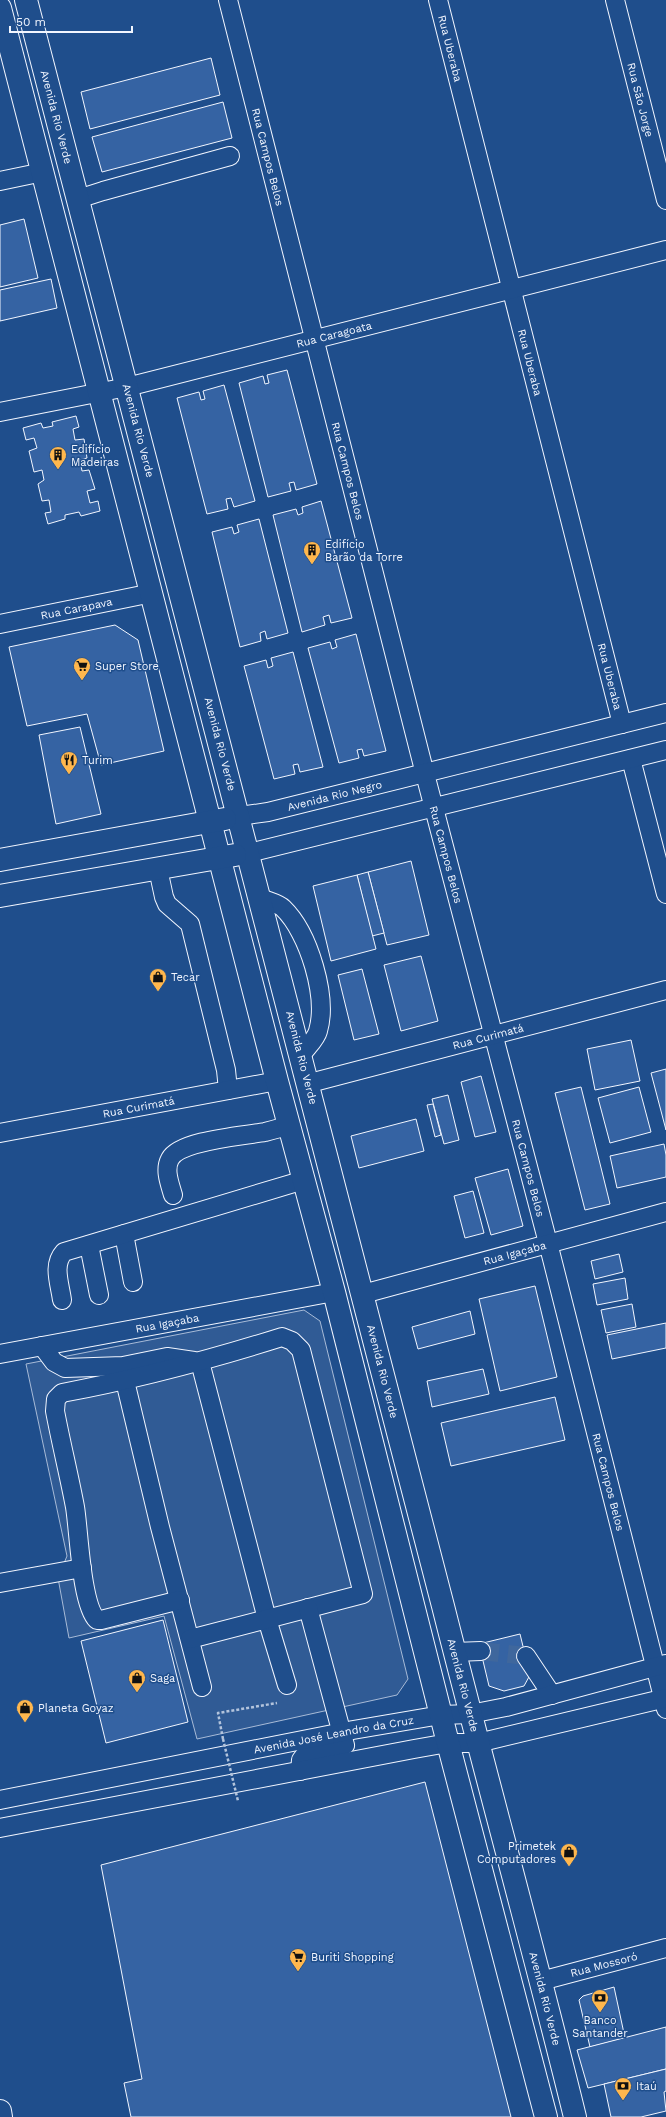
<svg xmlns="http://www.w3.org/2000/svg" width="666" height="2117" font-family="'Work Sans',sans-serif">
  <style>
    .parking { fill: #305b95; stroke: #a8bbd7 }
    .building { fill: #3563a3; stroke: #f2f6ff }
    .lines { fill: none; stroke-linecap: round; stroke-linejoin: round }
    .minor-tunnel { stroke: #3f679d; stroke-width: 18; stroke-dasharray: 18 9; stroke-linecap: butt }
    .minor-casing { stroke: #f2f6ff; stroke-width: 20 }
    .major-casing { stroke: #f2f6ff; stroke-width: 24 }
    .path { stroke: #b3c4dc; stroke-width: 2.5; stroke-dasharray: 3 2; stroke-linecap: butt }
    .minor { stroke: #1f4e8c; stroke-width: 18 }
    .major { stroke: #1f4e8c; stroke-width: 22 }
    .path-bridge { stroke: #b3c4dc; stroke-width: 2.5; stroke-dasharray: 3 2; stroke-linecap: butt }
    .labels { text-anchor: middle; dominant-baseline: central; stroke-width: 3; stroke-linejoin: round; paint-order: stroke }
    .street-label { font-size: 11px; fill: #f2f6ff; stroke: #1f4e8c }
    .poi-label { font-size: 11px; fill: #f2f6ff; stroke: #1f4e8c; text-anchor: start }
  </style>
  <rect width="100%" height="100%" fill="#1f4e8c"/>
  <path class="parking" d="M304 1310 320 1321 408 1679 397 1695 197 1739 164 1616 69 1638 58 1578 67 1556 26 1364Z"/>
  <g class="building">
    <path d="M211 58 220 95 90 129 81 92Z"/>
    <path d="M223 102 232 138 102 172 92 137Z"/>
    <path d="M24 219 38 278 0 287V225Z"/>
    <path d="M51 279 57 308 0 321V290Z"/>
    <path d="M287 370 317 484 296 490 294 482 289 483 291 491 268 497 239 383 263 376 265 384 269 383 267 375Z"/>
    <path d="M224 385 255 501 234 507 231 498 226 499 228 509 207 514 177 398 199 392 201 400 205 399 203 391Z"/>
    <path d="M76 416 79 427 73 429 75 440 84 439 87 458 80 460 82 471 89 470 95 489 87 491 90 503 98 501 100 511 81 516 79 512 65 515V519L48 524 45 513 51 512 49 500 42 501 38 484 44 480 42 470 34 472 30 455 29 451 37 448 34 438 26 440 23 428 41 423 43 428 53 426 52 422Z"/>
    <path d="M321 501 352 618 331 623 329 615 323 617 325 625 302 632 273 515 296 509 298 515 303 513 302 507Z"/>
    <path d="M259 519 288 633 267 639 265 631 260 633 261 641 240 647 212 532 232 527 234 534 239 532 237 525Z"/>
    <path d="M115 625 138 640 164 751 101 765 87 714 27 726 9 647Z"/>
    <path d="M356 634 386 751 364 756 362 749 357 750 359 758 339 763 308 648 330 642 332 649 337 647 335 640Z"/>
    <path d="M293 652 323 767 300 772 298 764 293 765 295 774 274 779 244 666 266 660 268 668 273 666 271 658Z"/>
    <path d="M80 727 101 814 56 824 39 735Z"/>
    <path d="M411 861 429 935 387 945 368 872Z"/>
    <path d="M368 872 384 933 372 936 357 875Z"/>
    <path d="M357 875 376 949 331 961 313 886Z"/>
    <path d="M421 956 438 1021 401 1031 384 965Z"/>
    <path d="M362 969 379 1034 354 1040 338 975Z"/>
    <path d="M631 1040 640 1081 595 1090 587 1049Z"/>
    <path d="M666 1069V1130L651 1073Z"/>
    <path d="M481 1076 496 1132 475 1137 461 1082Z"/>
    <path d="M581 1087 610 1204 585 1210 555 1093Z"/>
    <path d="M639 1087 651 1132 610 1143 598 1098Z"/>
    <path d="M448 1095 459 1140 444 1144 432 1099Z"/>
    <path d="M433 1104 441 1135 435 1137 427 1105Z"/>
    <path d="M416 1119 424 1151 359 1168 351 1136Z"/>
    <path d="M664 1144 666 1155V1177L617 1188 610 1156Z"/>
    <path d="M508 1169 523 1226 491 1235 475 1178Z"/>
    <path d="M473 1191 484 1233 465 1238 454 1196Z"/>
    <path d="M619 1254 623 1272 595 1279 591 1261Z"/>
    <path d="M625 1278 628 1299 597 1305 593 1284Z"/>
    <path d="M535 1286 557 1377 500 1391 479 1299Z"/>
    <path d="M632 1304 636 1327 606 1333 601 1310Z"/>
    <path d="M470 1311 475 1334 418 1349 412 1327Z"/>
    <path d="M666 1323V1348L612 1359 607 1335Z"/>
    <path d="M483 1369 489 1394 432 1407 427 1381Z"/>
    <path d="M555 1397 565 1440 451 1466 441 1423Z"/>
    <path d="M163 1620 188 1722 106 1743 81 1641Z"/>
    <path d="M520 1634 530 1675 524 1686 504 1691 489 1686 479 1644Z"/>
    <path d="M425 1782 511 2117H131L124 2083 142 2079 101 1865Z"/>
    <path d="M614 1987 625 2038 590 2047 579 2000 583 1996Z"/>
    <path d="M666 2027V2069L588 2088 577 2050Z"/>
    <path d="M666 2069V2091L664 2092 666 2111 641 2117H611L604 2084Z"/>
  </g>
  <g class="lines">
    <path class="minor-tunnel" d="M481 1651 526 1656"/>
    <defs>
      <g id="minor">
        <path id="s1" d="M228 0 425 774 548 1243 666 1709"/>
        <path id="s2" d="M438 0 622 724"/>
        <path id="s3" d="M615 0 666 200"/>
        <path d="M0 181 43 172"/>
        <path d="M78 199 103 191 230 156"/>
        <path id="s4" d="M0 412 127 387 666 250"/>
        <path id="s5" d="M0 624 152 593"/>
        <path d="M631 759 666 894"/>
        <path id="s6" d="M240 816 268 812 666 713"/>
        <path d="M249 853 666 750"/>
        <path d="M158 869 164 897 167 904 190 924 226 1070 228 1090"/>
        <path d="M261 898C267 901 278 903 283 908 309 933 328 997 318 1031 316 1039 307 1047 302 1054"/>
        <path id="s7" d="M310 1083 666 990"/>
        <path id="s8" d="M0 1133 277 1081"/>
        <path d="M173 1195C170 1184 164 1170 170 1159 180 1140 244 1136 265 1132 273 1130 281 1128 289 1125"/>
        <path d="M124 1234 133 1282"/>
        <path d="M89 1245 99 1295"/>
        <path id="s9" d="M363 1294 666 1212"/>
        <path d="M62 1300C60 1284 52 1265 64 1252L304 1180"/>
        <path d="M42 1346 54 1362 65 1368 123 1366 167 1357 194 1361"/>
        <path id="s10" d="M0 1354 334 1292"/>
        <path d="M200 1362 267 1619 287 1685"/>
        <path d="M125 1381 160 1527 202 1687"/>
        <path d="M0 1583 82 1568"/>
        <path d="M180 1600 101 1620H97C81 1604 79 1531 75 1507 69 1475 61 1443 55 1411L56 1399 62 1393C137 1379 209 1360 282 1337L292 1341 301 1350 363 1594 190 1639"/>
        <path d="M454 1652 481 1651"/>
        <path d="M526 1656 552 1695"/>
        <path d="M300 1771 301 1760 304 1756 338 1750 345 1745 308 1608"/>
        <path id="s11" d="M0 1800 353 1730 441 1715 470 1714 506 1707 666 1664"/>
        <path d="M0 1828 414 1749 448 1743H478L666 1698"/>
        <path id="s12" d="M541 1981 666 1948"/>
      </g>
      <g id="major">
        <path id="s13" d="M26 0C166 535 306 1070 443 1606 486 1777 533 1946 575 2117"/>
        <path d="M0 8 277 1081 334 1292 448 1743 546 2117"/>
        <path d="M0 860 225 819"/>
        <path d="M0 896 235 855"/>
        <path d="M0 2111 1 2117"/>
      </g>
    </defs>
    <use href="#minor" class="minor-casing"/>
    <use href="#major" class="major-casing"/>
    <path class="path" d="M223 1739 218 1713 277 1703"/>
    <use href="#minor" class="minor"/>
    <use href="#major" class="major"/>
    <path class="path-bridge" d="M223 1739 238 1801"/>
  </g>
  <defs>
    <symbol id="building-pin" viewBox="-11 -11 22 30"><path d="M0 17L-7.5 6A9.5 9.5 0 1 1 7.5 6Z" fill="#ffb74d" stroke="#1f4e8c"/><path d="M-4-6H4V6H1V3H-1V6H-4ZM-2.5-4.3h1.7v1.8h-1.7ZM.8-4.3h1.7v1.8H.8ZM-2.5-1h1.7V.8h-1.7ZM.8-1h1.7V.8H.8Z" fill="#111"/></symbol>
    <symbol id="supermarket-pin" viewBox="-11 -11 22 30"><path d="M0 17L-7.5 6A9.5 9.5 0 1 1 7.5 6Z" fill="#ffb74d" stroke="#1f4e8c"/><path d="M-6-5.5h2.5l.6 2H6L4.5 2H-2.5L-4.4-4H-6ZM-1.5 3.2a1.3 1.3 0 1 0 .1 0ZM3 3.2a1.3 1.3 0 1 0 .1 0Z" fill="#111"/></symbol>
    <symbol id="restaurant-pin" viewBox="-11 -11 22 30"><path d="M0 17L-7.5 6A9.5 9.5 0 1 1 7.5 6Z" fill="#ffb74d" stroke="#1f4e8c"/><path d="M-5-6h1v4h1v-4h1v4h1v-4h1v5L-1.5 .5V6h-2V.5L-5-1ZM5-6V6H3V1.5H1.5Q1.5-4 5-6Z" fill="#111"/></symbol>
    <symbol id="shop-pin" viewBox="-11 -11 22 30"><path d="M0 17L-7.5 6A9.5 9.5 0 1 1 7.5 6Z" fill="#ffb74d" stroke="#1f4e8c"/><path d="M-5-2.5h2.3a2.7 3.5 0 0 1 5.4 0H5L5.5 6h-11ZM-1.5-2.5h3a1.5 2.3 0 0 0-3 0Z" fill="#111"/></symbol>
    <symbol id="bank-pin" viewBox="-11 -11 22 30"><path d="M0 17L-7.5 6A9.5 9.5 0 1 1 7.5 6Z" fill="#ffb74d" stroke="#1f4e8c"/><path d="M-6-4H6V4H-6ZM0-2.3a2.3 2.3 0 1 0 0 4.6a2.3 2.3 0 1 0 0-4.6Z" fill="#111"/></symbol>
  </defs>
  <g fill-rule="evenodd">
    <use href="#building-pin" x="48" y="445" width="20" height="27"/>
    <use href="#building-pin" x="302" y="540" width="20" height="27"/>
    <use href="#supermarket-pin" x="72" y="656" width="20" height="27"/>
    <use href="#restaurant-pin" x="59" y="750" width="20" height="27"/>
    <use href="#shop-pin" x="148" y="967" width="20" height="27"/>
    <use href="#shop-pin" x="127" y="1668" width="20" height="27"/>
    <use href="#shop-pin" x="15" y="1698" width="20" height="27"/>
    <use href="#shop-pin" x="559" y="1842" width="20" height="27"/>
    <use href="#supermarket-pin" x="288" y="1947" width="20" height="27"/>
    <use href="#bank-pin" x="590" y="1988" width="20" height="27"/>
    <use href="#bank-pin" x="613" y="2076" width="20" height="27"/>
  </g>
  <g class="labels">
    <g class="street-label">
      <text stroke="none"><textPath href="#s2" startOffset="50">Rua Uberaba</textPath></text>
      <text stroke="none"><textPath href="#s3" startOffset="103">Rua São Jorge</textPath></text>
      <text stroke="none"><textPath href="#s13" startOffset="121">Avenida Rio Verde</textPath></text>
      <text stroke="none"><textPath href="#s1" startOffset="162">Rua Campos Belos</textPath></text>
      <text stroke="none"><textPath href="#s4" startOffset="343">Rua Caragoata</textPath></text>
      <text stroke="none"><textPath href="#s2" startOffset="374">Rua Uberaba</textPath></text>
      <text stroke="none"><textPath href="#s13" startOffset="445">Avenida Rio Verde</textPath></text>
      <text stroke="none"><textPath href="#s1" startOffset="486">Rua Campos Belos</textPath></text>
      <text stroke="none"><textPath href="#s5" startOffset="78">Rua Carapava</textPath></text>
      <text stroke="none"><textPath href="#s2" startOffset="698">Rua Uberaba</textPath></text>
      <text stroke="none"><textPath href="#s13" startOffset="769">Avenida Rio Verde</textPath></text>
      <text stroke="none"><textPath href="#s6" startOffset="97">Avenida Rio Negro</textPath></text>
      <text stroke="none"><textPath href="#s1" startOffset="882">Rua Campos Belos</textPath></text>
      <text stroke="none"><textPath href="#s7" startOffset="184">Rua Curimatá</textPath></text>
      <text stroke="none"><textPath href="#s13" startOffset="1093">Avenida Rio Verde</textPath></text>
      <text stroke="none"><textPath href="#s8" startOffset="141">Rua Curimatá</textPath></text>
      <text stroke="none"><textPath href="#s1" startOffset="1206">Rua Campos Belos</textPath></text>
      <text stroke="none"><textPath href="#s9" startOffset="157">Rua Igaçaba</textPath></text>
      <text stroke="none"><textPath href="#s10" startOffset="170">Rua Igaçaba</textPath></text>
      <text stroke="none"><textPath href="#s13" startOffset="1417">Avenida Rio Verde</textPath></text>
      <text stroke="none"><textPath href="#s1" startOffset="1530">Rua Campos Belos</textPath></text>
      <text stroke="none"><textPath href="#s13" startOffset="1741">Avenida Rio Verde</textPath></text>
      <text stroke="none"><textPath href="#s11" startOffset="340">Avenida José Leandro da Cruz</textPath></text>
      <text stroke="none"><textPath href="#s12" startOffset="65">Rua Mossoró</textPath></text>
      <text stroke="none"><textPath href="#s13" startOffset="2065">Avenida Rio Verde</textPath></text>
    </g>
    <g class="poi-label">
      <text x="71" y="449">Edifício<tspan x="71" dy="13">Madeiras</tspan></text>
      <text x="325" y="544">Edifício<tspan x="325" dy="13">Barão da Torre</tspan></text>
      <text x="95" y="666">Super Store</text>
      <text x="82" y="760">Turim</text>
      <text x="171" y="977">Tecar</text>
      <text x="150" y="1678">Saga</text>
      <text x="38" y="1708">Planeta Goyaz</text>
      <text x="556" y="1846" text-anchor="end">Primetek<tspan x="556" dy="13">Computadores</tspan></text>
      <text x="311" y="1957">Buriti Shopping</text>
      <text x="600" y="2020" text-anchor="middle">Banco<tspan x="600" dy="13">Santander</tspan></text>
      <text x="636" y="2086">Itaú</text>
    </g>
  </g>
  <path d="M10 26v6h122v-6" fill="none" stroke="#f2f6ff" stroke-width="2"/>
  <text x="16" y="26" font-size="12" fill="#f2f6ff" stroke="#1f4e8c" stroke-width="3" paint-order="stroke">50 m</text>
</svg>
